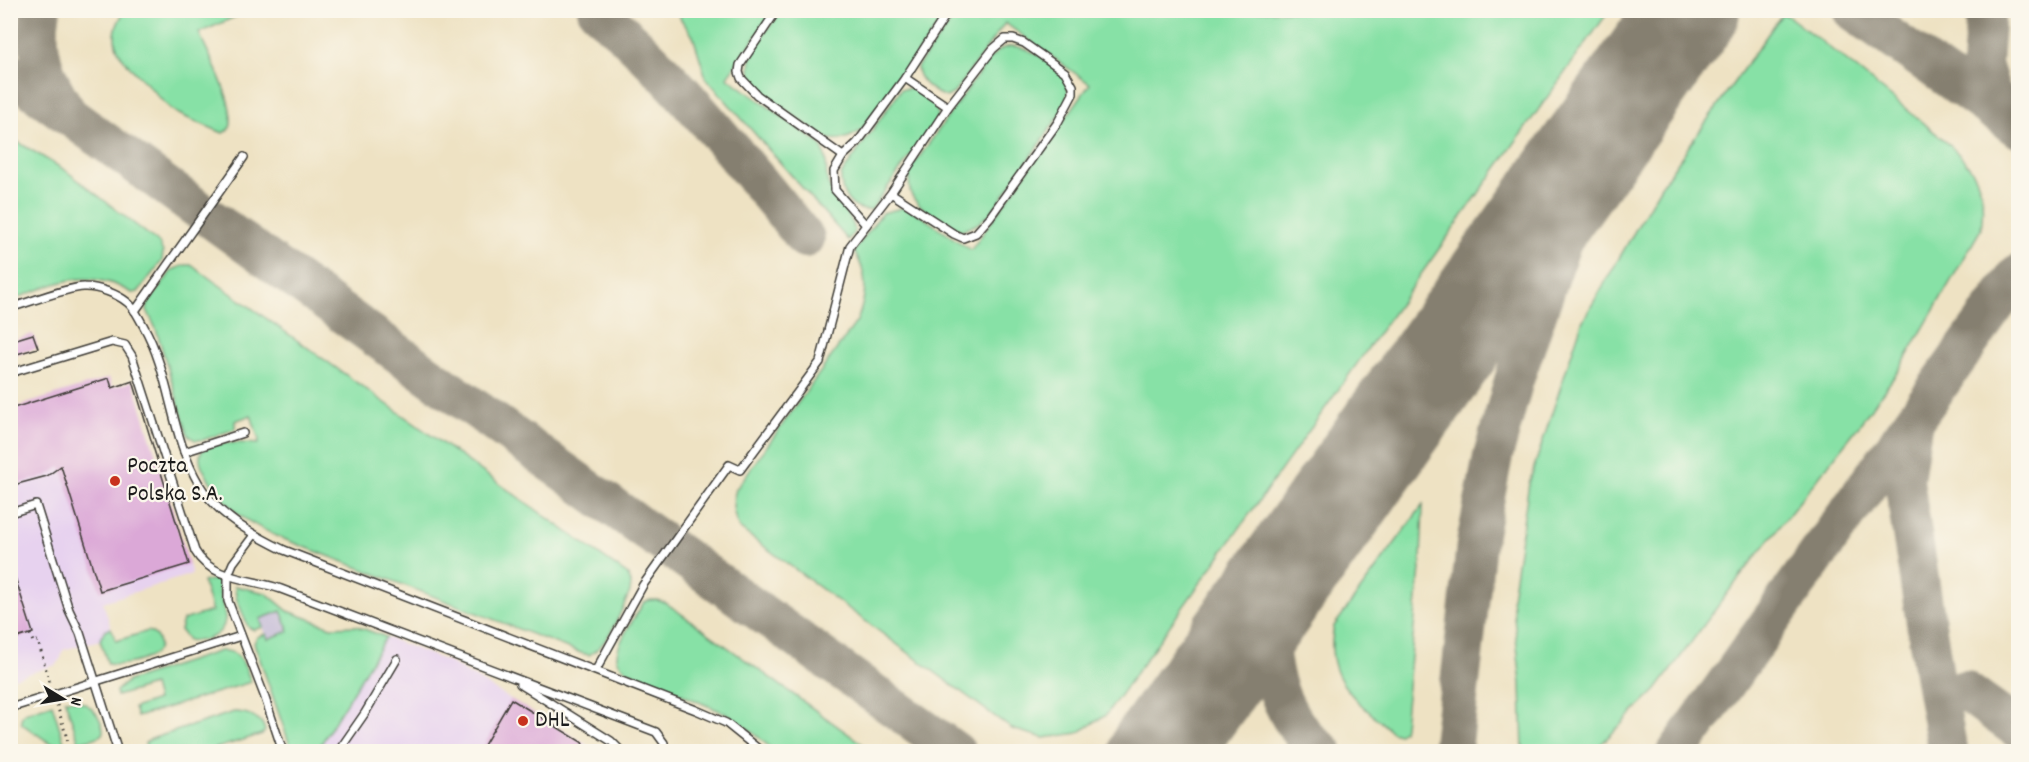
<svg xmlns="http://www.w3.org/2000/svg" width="2029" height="762" font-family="Dekko,sans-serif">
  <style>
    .built { fill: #e7d2ef }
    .industrial { fill: #c8bfd8 }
    .green { fill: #87e1a6; stroke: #527e61; stroke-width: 1.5 }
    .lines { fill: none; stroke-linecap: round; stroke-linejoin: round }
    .taxiway { stroke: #857f70; stroke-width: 40 }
    .runway { stroke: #857f70; stroke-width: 100 }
    .building { fill: #dba8d7 }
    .lane-casing { stroke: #3c3a35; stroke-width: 10 }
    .path { stroke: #3c3a35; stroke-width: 3; stroke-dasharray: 1.5 4.5; stroke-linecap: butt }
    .lane { stroke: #fff; stroke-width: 7 }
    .poi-dot { fill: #c8321e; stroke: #fbf7ec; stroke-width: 2 }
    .labels { text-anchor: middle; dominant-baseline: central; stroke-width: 4.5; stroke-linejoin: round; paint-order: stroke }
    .poi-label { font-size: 24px; fill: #1c1c1c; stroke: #fbf7ec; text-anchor: start }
  </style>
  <rect width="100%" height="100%" fill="#fbf7ec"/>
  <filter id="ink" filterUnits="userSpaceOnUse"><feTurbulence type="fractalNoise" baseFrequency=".0167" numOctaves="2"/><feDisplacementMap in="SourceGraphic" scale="12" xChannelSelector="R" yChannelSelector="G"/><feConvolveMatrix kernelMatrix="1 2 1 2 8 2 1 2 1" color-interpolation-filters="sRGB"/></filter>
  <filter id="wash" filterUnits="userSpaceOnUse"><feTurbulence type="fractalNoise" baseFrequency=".008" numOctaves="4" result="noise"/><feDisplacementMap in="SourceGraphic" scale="24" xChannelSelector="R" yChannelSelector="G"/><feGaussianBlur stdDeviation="1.35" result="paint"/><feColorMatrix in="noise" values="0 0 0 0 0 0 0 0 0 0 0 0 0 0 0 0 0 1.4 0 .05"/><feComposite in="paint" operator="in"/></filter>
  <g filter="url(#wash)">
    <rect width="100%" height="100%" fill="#eee2c3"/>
    <g class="built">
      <path d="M109 378 112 387 133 381 192 574 103 602 111 628 105 630 100 640 63 650 61 658 56 665 11 679V409Z"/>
      <path d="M386 637 449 662 597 751 317 752Z"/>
    </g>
    <path class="industrial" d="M281 611 289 631 268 640 260 619Z"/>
    <g class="green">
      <path d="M126 10 248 11 199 33C209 55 233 99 231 123 231 128 227 131 223 133 207 126 190 120 175 112 165 105 156 93 148 85 125 62 100 43 126 10Z"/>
      <path d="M712 10 774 11 727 77 820 144C831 162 823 171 829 186 836 203 851 212 855 231L848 240 706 78 693 36 680 18 679 11Z"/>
      <path d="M782 11H944L940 23 861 131C849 138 839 142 825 138L756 89C738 57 764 35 782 11Z"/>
      <path d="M959 11H1609L1106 715 1078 733 1044 738 1012 729 739 528C733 513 731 505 736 489L857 321C867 295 869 275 854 251L882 213 902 208H909L971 250 1090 84 1005 23 954 93 947 97C935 94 917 81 917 67Z"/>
      <path d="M1782 14 1788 16C1832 49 1875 83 1917 118 1935 133 1957 149 1970 168 1983 185 1984 209 1981 229L1899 370 1854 432 1729 591 1656 690 1594 751H1523L1521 684 1512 598 1529 483 1582 322 1661 186Z"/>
      <path d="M1011 46C1028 46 1062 66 1067 84 1070 94 1065 103 1062 112L991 213 977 224 962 231C947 225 918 209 911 194 908 186 909 178 910 170L989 59 1001 49Z"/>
      <path d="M914 88C925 96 939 102 938 118L871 210C850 212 840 193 841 175L901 89Z"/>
      <path d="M11 138 65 170 159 243 163 252 162 261 138 292 132 293C85 265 57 284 11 300Z"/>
      <path d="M185 265H191L628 575 631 584 630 592C620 612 610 644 589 655L581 653 276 536C263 529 247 522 236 512 226 503 189 461 203 450 217 440 241 443 258 444L259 440 251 415 235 421V429L203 440H195L188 435 156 329 147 310 148 304 172 270Z"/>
      <path d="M1423 505 1421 559 1404 726 1403 731 1399 734 1392 732C1357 700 1323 681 1334 626Z"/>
      <path d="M215 579 219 583C218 597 226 610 225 620 223 637 202 643 188 640L180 630 183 620 212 611 203 582Z"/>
      <path d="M235 586 266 593 288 611 331 627 356 626 386 637 317 751H292L254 643 257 637 266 634 268 639 289 631 281 611 260 619 263 627 254 630 248 627 236 597Z"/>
      <path d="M650 600H657L666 603 872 751H774L756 735 729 715 630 672C624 668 618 665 617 658 615 645 637 614 644 602Z"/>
      <path d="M111 628 116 641 148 631C160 635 164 649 151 656 139 663 121 666 108 664L100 640 105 630Z"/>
      <path d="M220 651C241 649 245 666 251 682L137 717 134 708 157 700 153 685 117 696 116 691 128 681Z"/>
      <path d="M65 700C83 698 97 709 102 725 103 729 104 731 102 734 98 739 85 740 79 742Z"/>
      <path d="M52 704 65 745 50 743 22 724 21 719 24 713Z"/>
      <path d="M234 712C246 712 263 717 265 731L262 734 207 751H147L145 743 151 739Z"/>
    </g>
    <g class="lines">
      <g class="taxiway">
        <path d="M41 10C33 49 45 79 66 111"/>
        <path d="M597 10C677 78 739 158 805 238"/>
        <path d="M1852 10 2018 128"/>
        <path d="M1986 10 1982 64 1991 93 2006 119"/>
        <path d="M10 73 329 304 956 752"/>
        <path d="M1912 426 1904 480 1906 494 1934 675 1948 752"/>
        <path d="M1283 578C1280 588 1275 599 1273 609 1262 661 1279 720 1323 752"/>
        <path d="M1964 690 2018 729"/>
        <path d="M1452 752 1476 544 1493 456 1514 380 1570 218 1618 127 1671 36"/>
        <path d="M1677 752 2018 274"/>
      </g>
      <path class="runway" d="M1159 752 1690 10"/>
    </g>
    <g id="blocks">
      <g class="building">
        <path d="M33 334 38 348 10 356V341Z"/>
        <path d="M109 378 112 388 133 381 189 564 100 591 61 466 47 476 10 486V409Z"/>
        <path d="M13 571 33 633 10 640V572Z"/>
        <path d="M511 699 583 743 578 752H480Z"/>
      </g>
    </g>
  </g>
  <g filter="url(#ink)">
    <use href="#blocks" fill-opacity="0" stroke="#3c3a35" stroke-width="1.5"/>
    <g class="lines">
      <defs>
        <g id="lane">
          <path d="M777 10 740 65 739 72 741 78 757 95 843 156"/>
          <path d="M905 78 948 107"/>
          <path d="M866 225 835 190 834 171 843 156 857 143 905 78 949 10"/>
          <path d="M10 308C27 303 71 286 85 287 99 287 117 294 127 302 135 308 138 317 143 325 171 374 170 435 199 484 218 516 252 534 284 550L696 710 726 723 762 752"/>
          <path d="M135 311 244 157"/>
          <path d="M10 373 112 342 125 345 132 356 195 551C211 580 253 579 281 589L656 732 664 743 665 752"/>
          <path d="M184 452 243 433"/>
          <path d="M10 513 36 505 69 610 80 633 118 752"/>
          <path d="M254 535 233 563 228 575V601L264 695 283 752"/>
          <path d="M596 670 643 585 729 465 740 470 820 362 850 246 891 193 948 107 993 49 1005 39H1013L1024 43 1065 72 1073 86V94L1058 122 990 217 976 233 963 238 954 234 891 193"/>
          <path d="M520 684 611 741 622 752"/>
          <path d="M10 708 241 636"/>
          <path d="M338 752 365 713 397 659"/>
        </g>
      </defs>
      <use href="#lane" class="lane-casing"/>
      <g class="path">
        <path d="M30 634 33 642 38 641 50 684"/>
        <path d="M57 705 71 752"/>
      </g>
      <use href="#lane" class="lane"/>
    </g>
  </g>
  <g class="poi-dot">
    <circle cx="115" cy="481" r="6"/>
    <circle cx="523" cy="721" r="6"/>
  </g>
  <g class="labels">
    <g class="poi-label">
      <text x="127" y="467">Poczta<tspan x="127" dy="28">Polska S.A.</tspan></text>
      <text x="535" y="721">DHL</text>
    </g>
  </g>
  <rect width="2029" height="762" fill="none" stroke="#fbf7ec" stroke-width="36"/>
  <g transform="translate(63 699) rotate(101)" stroke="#fbf7ec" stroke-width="4.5" paint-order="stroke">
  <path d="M0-4.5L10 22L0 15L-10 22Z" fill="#1c1c1c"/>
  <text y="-9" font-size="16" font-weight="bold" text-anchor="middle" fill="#1c1c1c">N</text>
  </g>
</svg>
